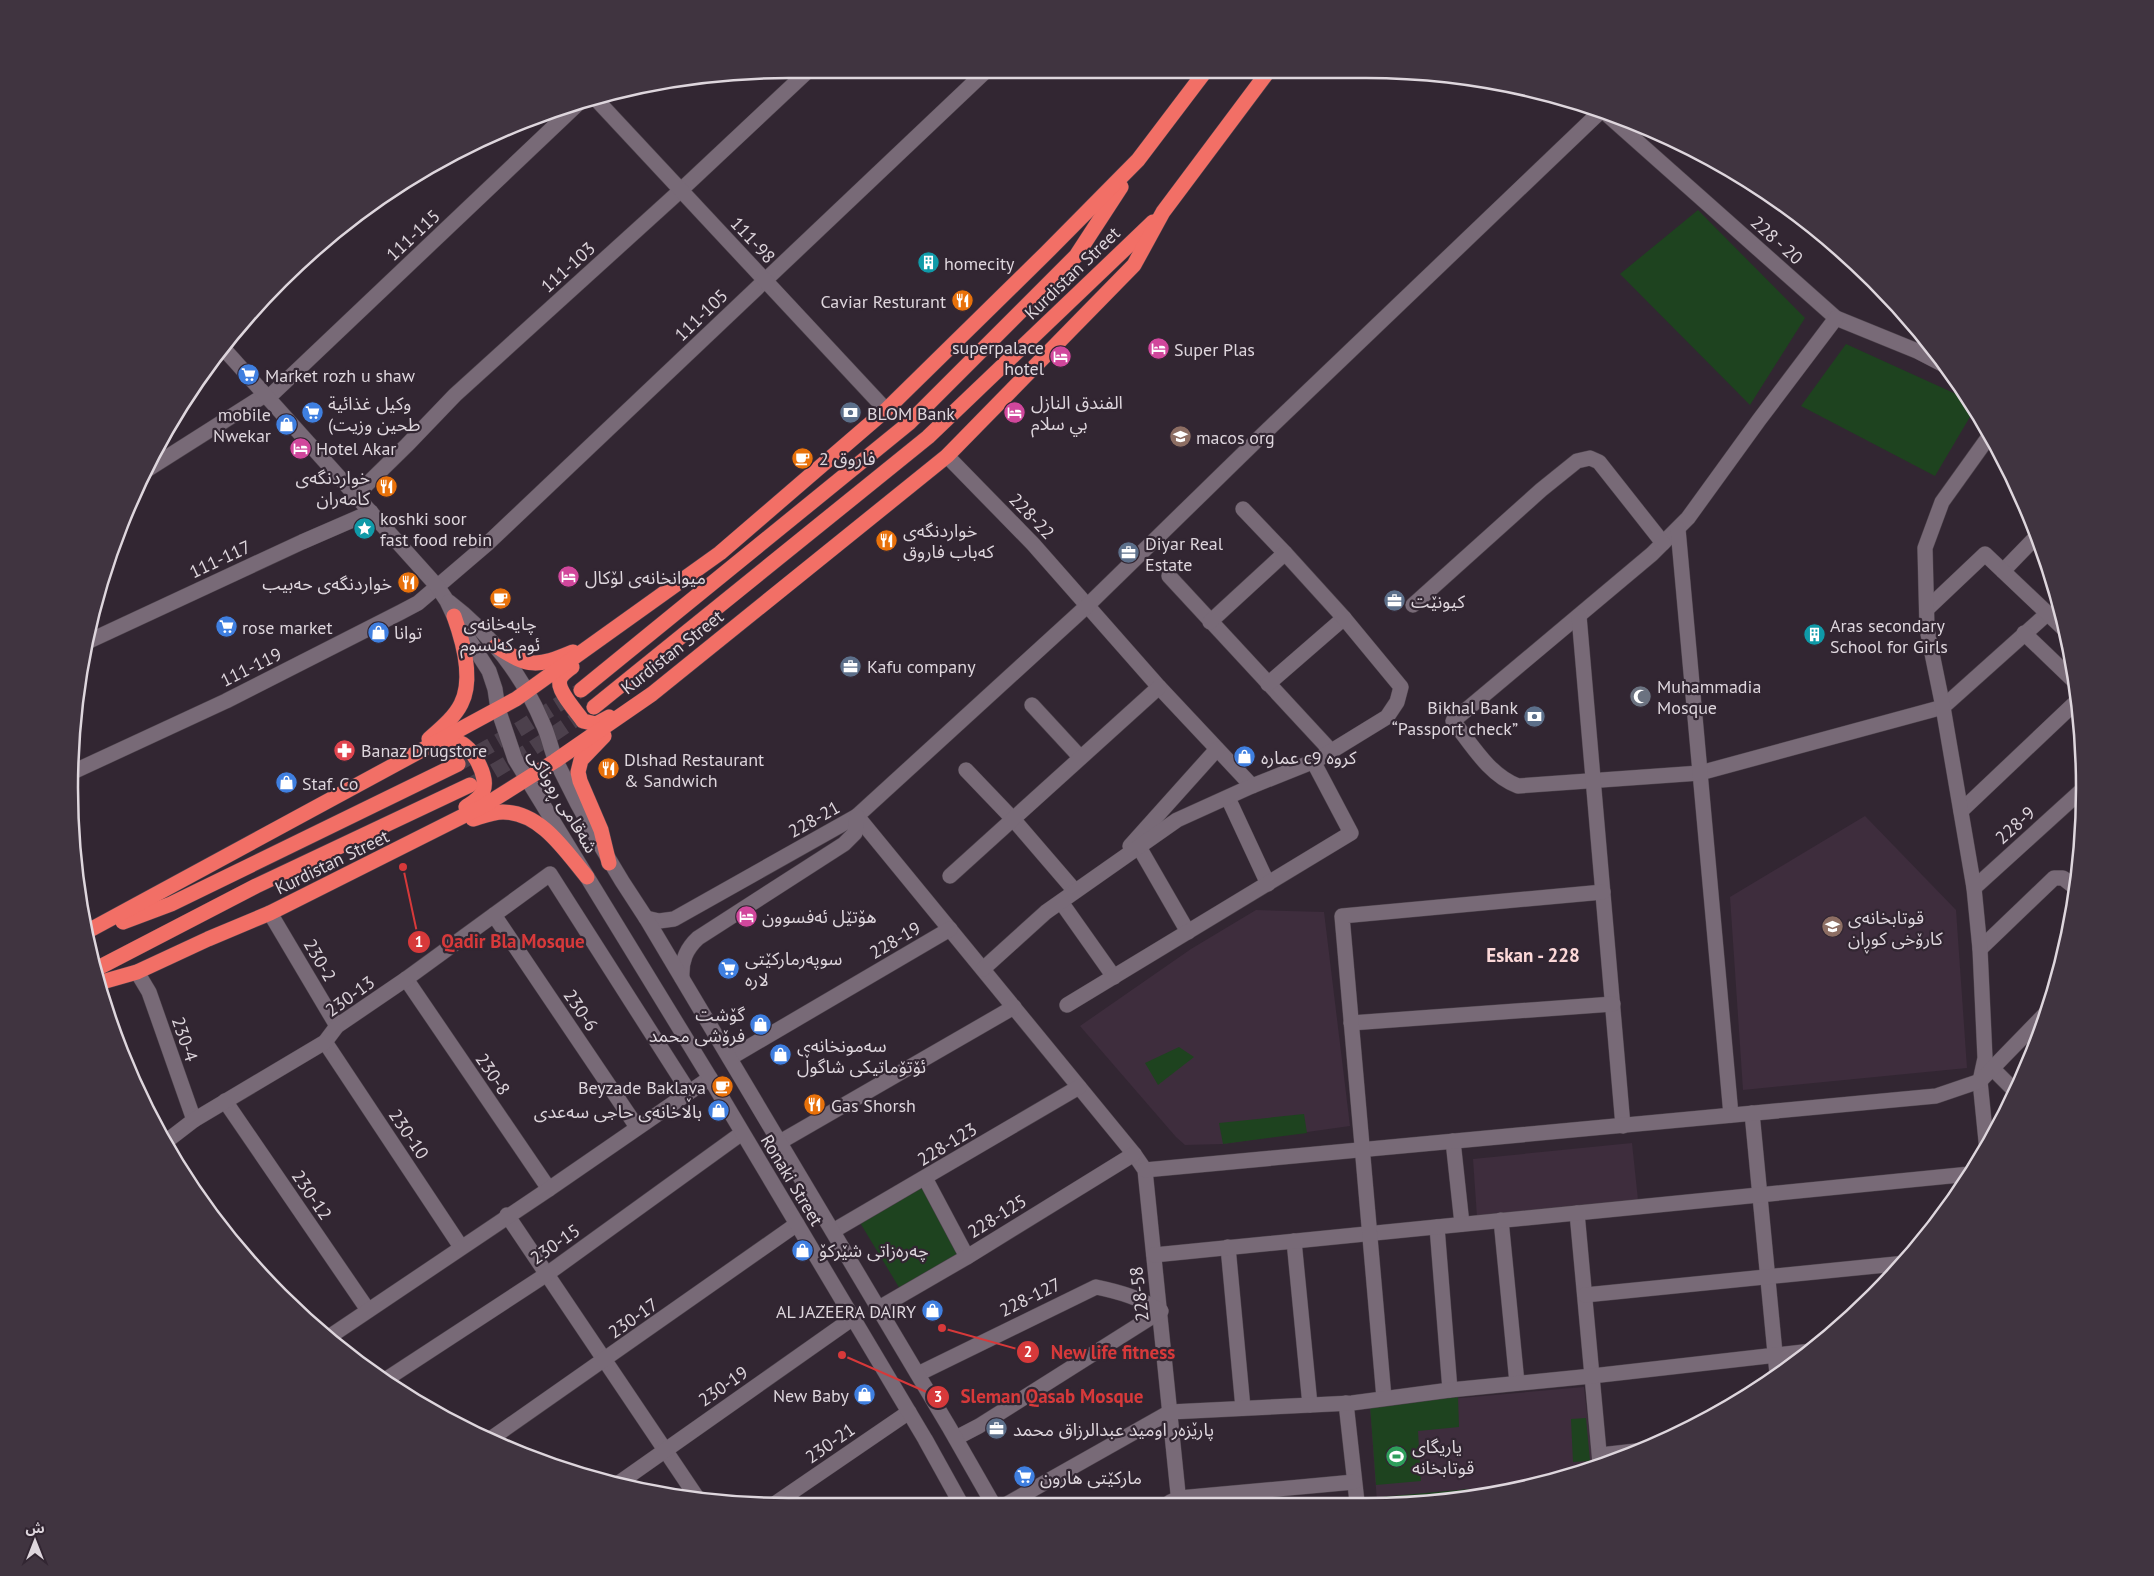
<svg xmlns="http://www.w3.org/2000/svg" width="2154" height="1576" font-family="'PT Sans','Noto Sans Arabic',sans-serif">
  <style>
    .built { fill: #3e2d3d }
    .green { fill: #1e431f }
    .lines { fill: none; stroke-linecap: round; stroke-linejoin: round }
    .highway-tunnel { stroke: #4c404c; stroke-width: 15; stroke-dasharray: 15 8; stroke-linecap: butt }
    .street-casing { stroke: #4d434c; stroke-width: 16 }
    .secondary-casing { stroke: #4d434c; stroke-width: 16 }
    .highway-casing { stroke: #4d434c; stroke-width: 16 }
    .street { stroke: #786a77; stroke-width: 15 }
    .secondary { stroke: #786a77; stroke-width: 15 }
    .highway { stroke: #f26f66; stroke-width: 15 }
    .labels { text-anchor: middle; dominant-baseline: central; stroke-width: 4.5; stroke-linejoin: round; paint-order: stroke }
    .street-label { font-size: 18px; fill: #ded6dd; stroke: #322632 }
    .poi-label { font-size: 18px; fill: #ded6dd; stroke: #322632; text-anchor: start }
    .neighbourhood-label { font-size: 19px; font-weight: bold; fill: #fcd8d8; stroke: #322632 }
    .rim { fill: none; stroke: #ded6dd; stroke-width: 2.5 }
    .leader { fill: none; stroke: #d7393a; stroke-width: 2 }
    .callout-dot { fill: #d7393a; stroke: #322632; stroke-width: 2 }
    .mark-label { font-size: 15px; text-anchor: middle; font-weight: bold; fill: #fff }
    .callout-label { font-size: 19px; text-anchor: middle; font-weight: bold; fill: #d7393a; stroke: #322632; stroke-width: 4.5; stroke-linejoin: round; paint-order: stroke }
  </style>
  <rect width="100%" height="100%" fill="#322632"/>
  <g class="built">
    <path d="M1865 816 1956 910 1967 1068 1743 1090 1730 897Z"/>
    <path d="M1256 910 1324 912 1350 1126 1223 1144 1185 1145 1176 1137 1080 1026 1191 949Z"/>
    <path d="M1632 1143 1638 1200 1477 1217 1473 1159Z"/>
    <path d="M1584 1387 1593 1465 1460 1501 1377 1502 1370 1406Z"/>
  </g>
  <g class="green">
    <path d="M1698 210 1805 318 1750 405 1620 274Z"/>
    <path d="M1846 344 1967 399 1974 410 1935 476 1801 406Z"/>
    <path d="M1179 1047 1194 1057 1158 1085 1145 1063Z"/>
    <path d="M1304 1114 1307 1133 1223 1144 1219 1123Z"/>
    <path d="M925 1186 963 1255 900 1289 859 1221Z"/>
    <path d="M1458 1397 1459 1427 1418 1431 1421 1481 1376 1485 1370 1406Z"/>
    <path d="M1586 1418 1590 1461 1573 1462 1571 1419Z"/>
    <path d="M1469 1489 1470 1499 1460 1501 1381 1502V1497Z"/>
  </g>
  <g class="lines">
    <g class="highway-tunnel">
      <path d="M458 764 521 728 581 690"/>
      <path d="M474 783 533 748 594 707"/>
    </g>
    <defs>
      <g id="street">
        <path d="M1603 111 1836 318 1917 351 1946 366"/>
        <path d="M1836 318 1759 420 1688 518 1652 554 1453 721C1472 745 1489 775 1518 786L1700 773 1943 707 2048 613"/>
        <path d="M268 398 583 99"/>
        <path d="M947 456 1033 544 1159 687 1252 786"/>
        <path d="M142 473 265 395"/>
        <path d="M355 496 407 445 455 395 681 190 810 69"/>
        <path d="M1243 509 1285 553"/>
        <path d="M1678 529 1731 1115"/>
        <path d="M2003 571 2036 537"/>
        <path d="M1169 576 1331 751"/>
        <path d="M1413 605 1541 490 1577 461 1590 458 1599 462 1663 543"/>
        <path d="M1928 608 1985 554 2065 630"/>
        <path d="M1579 616 1623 1126"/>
        <path d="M2024 633 2074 681"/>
        <path d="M87 642 302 542 371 512"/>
        <path d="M1268 684 1344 618"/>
        <path d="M1032 705 1080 757"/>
        <path d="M966 770 1013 819 1075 891"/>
        <path d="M75 771 226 701 401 612 418 603 487 544 988 69"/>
        <path d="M1228 798 1268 884"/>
        <path d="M1961 811 2077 701"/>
        <path d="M857 816 1134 1154 1145 1170 1179 1503"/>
        <path d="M1130 846 1217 749"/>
        <path d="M1139 847 1188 932"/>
        <path d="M950 876 1159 687"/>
        <path d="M1974 888 2082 790"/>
        <path d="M1061 902 1114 977"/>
        <path d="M270 913 337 1026"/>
        <path d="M494 915 637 1127"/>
        <path d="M646 918 659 921 674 919 857 816 1088 605 1256 441 1602 110"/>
        <path d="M1980 949 2054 878H2063L2077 889"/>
        <path d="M983 969 1046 912 1177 820 1252 786 1317 760 1387 717 1397 702 1401 687 1344 618 1285 553 1210 622"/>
        <path d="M137 972 149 992 194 1120"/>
        <path d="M682 978C681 961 686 949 698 938L844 844 855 833 857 816"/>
        <path d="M406 979 549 1189"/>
        <path d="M1067 1005 1351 833 1313 761"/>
        <path d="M1351 1023 1613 1004"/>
        <path d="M325 1042 461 1247"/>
        <path d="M730 1058 950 929"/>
        <path d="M1992 1068 2015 1091"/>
        <path d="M225 1101 368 1310"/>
        <path d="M1752 1113 1777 1374"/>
        <path d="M168 1140 194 1120 325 1042 337 1026 406 979 550 874 689 1092"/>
        <path d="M1453 1141 1462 1224"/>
        <path d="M780 1142 1014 1007"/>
        <path d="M1987 1151 1980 1081 1985 1058 1980 949 1974 888 1943 707 1927 629 1925 548 1942 502 1990 435"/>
        <path d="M1145 1170 1936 1096 1980 1081 2049 1010"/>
        <path d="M925 1178 967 1257"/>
        <path d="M1577 1213 1600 1463"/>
        <path d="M507 1215 698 1499"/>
        <path d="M1501 1220 1517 1383"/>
        <path d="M1437 1227 1450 1390"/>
        <path d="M833 1231 1079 1087"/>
        <path d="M1294 1241 1310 1405"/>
        <path d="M1228 1247 1243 1408"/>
        <path d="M1154 1255 1970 1174"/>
        <path d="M1585 1295 1906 1263"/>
        <path d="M879 1308 967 1257 1134 1154"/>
        <path d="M329 1337 549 1189 710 1078"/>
        <path d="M918 1374 1096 1287C1120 1292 1140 1298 1161 1311L979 1426 956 1438"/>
        <path d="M385 1380 547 1274 742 1133"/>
        <path d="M1384 1398 1342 916 1603 892"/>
        <path d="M1346 1403 1357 1502"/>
        <path d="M489 1440 797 1224"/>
        <path d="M1600 1455 1645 1450"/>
        <path d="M616 1485 853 1318"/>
        <path d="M1170 1502 1179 1498 1354 1482"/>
        <path d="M1007 1504 1170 1412 1352 1403 1450 1390 1592 1376 1812 1351"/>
        <path d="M773 1505 909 1412"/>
      </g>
      <g id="secondary">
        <path d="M593 96 886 410"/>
        <path d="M224 349 437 586 447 601 454 616 489 671 495 689 498 709 515 759 710 1078 925 1439 961 1504"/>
        <path d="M449 602C490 633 523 676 543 724 549 736 551 751 557 763 583 817 612 868 646 918L949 1427 993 1504"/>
      </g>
      <g id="highway">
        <path d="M496 646C529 668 537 667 573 652"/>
        <path d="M572 667C568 670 562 674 560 679 556 690 577 712 583 721L596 724 609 717"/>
        <path d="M581 690 909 423 1076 256 1121 187"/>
        <path d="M594 707 928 437 1153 222"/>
        <path d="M604 736 581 760 578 772 580 781 601 830 609 863"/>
        <path d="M429 739C440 729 454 718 461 704 474 679 463 641 454 616"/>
        <path d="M438 745C445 742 451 740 458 742 472 745 489 777 483 791 480 799 472 803 466 807"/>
        <path d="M473 819C483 816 493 812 503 812 541 812 566 852 587 877"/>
        <path d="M123 922 171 904 458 764"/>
        <path d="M88 931 516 699 720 553 886 410 1045 254 1138 160 1207 69"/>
        <path d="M98 968 256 886 470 785"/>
        <path d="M102 982 137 972 208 939 270 913 485 805 555 761 652 694 947 456 1134 265 1163 212 1270 69"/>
      </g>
    </defs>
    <use href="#street" class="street-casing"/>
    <use href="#secondary" class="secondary-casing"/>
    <use href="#highway" class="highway-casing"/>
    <use href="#street" class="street"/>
    <use href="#secondary" class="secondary"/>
    <use href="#highway" class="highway"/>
  </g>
  <defs>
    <symbol id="building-disc" viewBox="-11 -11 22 22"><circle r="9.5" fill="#0f9aa8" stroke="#322632"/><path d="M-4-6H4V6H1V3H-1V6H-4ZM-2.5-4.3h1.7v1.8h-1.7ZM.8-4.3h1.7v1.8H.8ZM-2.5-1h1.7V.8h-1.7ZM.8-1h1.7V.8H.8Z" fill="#fff"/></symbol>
    <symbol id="restaurant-disc" viewBox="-11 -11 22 22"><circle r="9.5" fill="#e8710a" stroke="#322632"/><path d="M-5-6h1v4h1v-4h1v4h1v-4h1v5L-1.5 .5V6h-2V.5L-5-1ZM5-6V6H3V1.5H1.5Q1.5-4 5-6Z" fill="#fff"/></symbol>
    <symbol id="hotel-disc" viewBox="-11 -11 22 22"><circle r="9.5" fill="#d1479c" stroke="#322632"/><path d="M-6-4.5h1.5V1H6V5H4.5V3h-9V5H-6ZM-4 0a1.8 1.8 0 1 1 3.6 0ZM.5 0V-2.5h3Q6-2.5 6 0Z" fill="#fff"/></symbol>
    <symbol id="supermarket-disc" viewBox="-11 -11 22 22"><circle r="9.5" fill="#3f7fe0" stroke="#322632"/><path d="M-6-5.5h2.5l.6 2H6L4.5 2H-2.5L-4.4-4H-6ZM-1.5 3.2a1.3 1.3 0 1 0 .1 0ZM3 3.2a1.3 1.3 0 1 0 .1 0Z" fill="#fff"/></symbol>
    <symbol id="bank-disc" viewBox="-11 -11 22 22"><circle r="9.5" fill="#5c6f8a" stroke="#322632"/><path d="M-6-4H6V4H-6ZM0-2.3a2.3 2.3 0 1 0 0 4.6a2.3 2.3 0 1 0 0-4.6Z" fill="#fff"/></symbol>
    <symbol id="shop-disc" viewBox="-11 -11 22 22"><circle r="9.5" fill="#3f7fe0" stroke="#322632"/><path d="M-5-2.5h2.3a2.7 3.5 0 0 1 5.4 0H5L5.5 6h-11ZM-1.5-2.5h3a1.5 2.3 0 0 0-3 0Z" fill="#fff"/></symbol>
    <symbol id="school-disc" viewBox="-11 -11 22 22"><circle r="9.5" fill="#8d6e63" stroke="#322632"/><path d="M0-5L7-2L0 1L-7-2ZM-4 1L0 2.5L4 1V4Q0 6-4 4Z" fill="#fff"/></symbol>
    <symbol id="cafe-disc" viewBox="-11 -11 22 22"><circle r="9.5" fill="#e8710a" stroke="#322632"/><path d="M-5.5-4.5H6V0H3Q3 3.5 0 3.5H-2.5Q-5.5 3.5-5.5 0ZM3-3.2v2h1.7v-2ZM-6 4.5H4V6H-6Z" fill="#fff"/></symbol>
    <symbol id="sight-disc" viewBox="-11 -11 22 22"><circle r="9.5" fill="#0f9aa8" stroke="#322632"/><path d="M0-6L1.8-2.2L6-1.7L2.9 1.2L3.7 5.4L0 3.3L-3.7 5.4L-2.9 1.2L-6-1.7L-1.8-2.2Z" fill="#fff"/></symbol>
    <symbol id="office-disc" viewBox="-11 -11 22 22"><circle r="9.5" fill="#5c6f8a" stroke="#322632"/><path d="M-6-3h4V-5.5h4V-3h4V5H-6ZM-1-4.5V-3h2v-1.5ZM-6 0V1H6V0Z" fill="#fff"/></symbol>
    <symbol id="mosque-disc" viewBox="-11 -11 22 22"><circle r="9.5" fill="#6b7280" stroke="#322632"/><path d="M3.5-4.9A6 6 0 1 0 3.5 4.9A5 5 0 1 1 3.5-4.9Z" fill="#fff"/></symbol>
    <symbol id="pharmacy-disc" viewBox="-11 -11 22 22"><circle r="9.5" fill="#e0444e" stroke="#322632"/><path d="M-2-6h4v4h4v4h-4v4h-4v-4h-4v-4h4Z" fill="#fff"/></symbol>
    <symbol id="stadium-disc" viewBox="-11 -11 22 22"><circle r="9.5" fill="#2e9e5b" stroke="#322632"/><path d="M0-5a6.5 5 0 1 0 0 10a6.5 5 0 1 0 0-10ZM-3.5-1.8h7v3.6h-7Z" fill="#fff"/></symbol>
  </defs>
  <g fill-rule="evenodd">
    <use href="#building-disc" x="916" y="250" width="25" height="25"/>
    <use href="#restaurant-disc" x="950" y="288" width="25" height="25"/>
    <use href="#hotel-disc" x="1146" y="336" width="25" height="25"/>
    <use href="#hotel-disc" x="1048" y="344" width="25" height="25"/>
    <use href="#supermarket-disc" x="236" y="362" width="25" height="25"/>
    <use href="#hotel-disc" x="1002" y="400" width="25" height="25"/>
    <use href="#supermarket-disc" x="300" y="400" width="25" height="25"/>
    <use href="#bank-disc" x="838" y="400" width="25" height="25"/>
    <use href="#shop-disc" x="274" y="412" width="25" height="25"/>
    <use href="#school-disc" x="1168" y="424" width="25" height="25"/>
    <use href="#hotel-disc" x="288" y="436" width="25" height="25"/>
    <use href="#cafe-disc" x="790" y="446" width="25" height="25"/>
    <use href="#restaurant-disc" x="374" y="474" width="25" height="25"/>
    <use href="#sight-disc" x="352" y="516" width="25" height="25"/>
    <use href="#restaurant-disc" x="874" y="528" width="25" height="25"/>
    <use href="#office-disc" x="1116" y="540" width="25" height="25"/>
    <use href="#hotel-disc" x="556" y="564" width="25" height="25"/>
    <use href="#restaurant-disc" x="396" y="570" width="25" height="25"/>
    <use href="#cafe-disc" x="488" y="586" width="25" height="25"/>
    <use href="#office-disc" x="1382" y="588" width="25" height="25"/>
    <use href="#supermarket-disc" x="214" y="614" width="25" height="25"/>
    <use href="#shop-disc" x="366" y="620" width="25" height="25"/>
    <use href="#building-disc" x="1802" y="622" width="25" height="25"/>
    <use href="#office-disc" x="838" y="654" width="25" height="25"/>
    <use href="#mosque-disc" x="1628" y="684" width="25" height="25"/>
    <use href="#bank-disc" x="1522" y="704" width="25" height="25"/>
    <use href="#pharmacy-disc" x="332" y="738" width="25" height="25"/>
    <use href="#shop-disc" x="1232" y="744" width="25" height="25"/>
    <use href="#restaurant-disc" x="596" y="756" width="25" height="25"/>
    <use href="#shop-disc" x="274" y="770" width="25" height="25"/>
    <use href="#hotel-disc" x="734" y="904" width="25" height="25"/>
    <use href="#school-disc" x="1820" y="914" width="25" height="25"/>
    <use href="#supermarket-disc" x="716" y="956" width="25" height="25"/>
    <use href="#shop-disc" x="748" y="1012" width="25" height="25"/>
    <use href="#shop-disc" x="768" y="1042" width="25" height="25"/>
    <use href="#cafe-disc" x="710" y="1074" width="25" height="25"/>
    <use href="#restaurant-disc" x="802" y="1092" width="25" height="25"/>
    <use href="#shop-disc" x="706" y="1098" width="25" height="25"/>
    <use href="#shop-disc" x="790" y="1238" width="25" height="25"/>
    <use href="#shop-disc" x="920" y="1298" width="25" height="25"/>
    <use href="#shop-disc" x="852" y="1382" width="25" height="25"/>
    <use href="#office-disc" x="984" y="1416" width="25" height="25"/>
    <use href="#stadium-disc" x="1384" y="1444" width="25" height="25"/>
    <use href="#supermarket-disc" x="1012" y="1464" width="25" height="25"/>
  </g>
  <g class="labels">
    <g class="street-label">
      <text transform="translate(413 235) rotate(-43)">111-115</text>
      <text transform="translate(753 240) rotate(47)">111-98</text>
      <text transform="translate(1777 240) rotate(42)">228 - 20</text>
      <text transform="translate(568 267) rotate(-42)">111-103</text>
      <text transform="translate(1072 273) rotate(-44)">Kurdistan Street</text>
      <text transform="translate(701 315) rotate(-44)">111-105</text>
      <text transform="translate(1032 516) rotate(46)">228-22</text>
      <text transform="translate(220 559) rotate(-25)">111-117</text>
      <text transform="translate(672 652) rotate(-38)">Kurdistan Street</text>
      <text transform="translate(251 667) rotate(-26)">111-119</text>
      <text transform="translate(563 801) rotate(59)">شەقامی ڕووناکی</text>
      <text transform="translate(814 819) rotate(-29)">228-21</text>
      <text transform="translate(2015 825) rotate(-42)">228-9</text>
      <text transform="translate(332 862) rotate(-26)">Kurdistan Street</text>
      <text transform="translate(895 940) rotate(-30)">228-19</text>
      <text transform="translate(320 960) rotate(60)">230-2</text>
      <text transform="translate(350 996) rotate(-36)">230-13</text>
      <text transform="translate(581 1010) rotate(56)">230-6</text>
      <text transform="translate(185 1039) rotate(71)">230-4</text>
      <text transform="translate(493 1074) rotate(56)">230-8</text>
      <text transform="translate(409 1134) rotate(56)">230-10</text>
      <text transform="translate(947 1144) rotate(-31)">228-123</text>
      <text transform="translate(792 1180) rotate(59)">Ronaki Street</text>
      <text transform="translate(312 1195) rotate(56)">230-12</text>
      <text transform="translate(997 1216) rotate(-32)">228-125</text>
      <text transform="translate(555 1244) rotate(-35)">230-15</text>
      <text transform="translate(1139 1294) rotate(-97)">228-58</text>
      <text transform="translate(1030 1297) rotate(-26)">228-127</text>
      <text transform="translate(633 1318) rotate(-35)">230-17</text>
      <text transform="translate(723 1386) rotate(-35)">230-19</text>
      <text transform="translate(830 1443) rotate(-35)">230-21</text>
    </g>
    <g class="poi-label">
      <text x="944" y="263">homecity</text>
      <text x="946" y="301" text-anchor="end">Caviar Resturant</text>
      <text x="1044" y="347" text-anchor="end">superpalace<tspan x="1044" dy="21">hotel</tspan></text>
      <text x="1174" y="349">Super Plas</text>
      <text x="265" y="375">Market rozh u shaw</text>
      <text x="1031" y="402">الفندق النازل<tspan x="1031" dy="21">بي سلام</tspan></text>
      <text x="328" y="403">وكيل غذائية<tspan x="328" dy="21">(طحين وزيت</tspan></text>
      <text x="867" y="413">BLOM Bank</text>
      <text x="271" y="414" text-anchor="end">mobile<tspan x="271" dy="21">Nwekar</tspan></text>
      <text x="1196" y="437">macos org</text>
      <text x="316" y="448">Hotel Akar</text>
      <text x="819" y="458">فاروق 2</text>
      <text x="370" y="477" text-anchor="end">خواردنگەی<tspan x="370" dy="21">کامەران</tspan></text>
      <text x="380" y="518">koshki soor<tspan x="380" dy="21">fast food rebin</tspan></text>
      <text x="903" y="530">خواردنگەی<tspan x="903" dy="21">کەباب فاروق</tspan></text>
      <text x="1145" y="543">Diyar Real<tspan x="1145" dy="21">Estate</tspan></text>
      <text x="585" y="577">میوانخانەی لۆکال</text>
      <text x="392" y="583" text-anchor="end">خواردنگەی حەبیب</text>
      <text x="1411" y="601">کیونێت</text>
      <text x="500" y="623" text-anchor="middle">چایەخانەی<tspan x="500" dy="21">ئوم کەلسوم</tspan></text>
      <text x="1830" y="625">Aras secondary<tspan x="1830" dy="21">School for Girls</tspan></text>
      <text x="242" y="627">rose market</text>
      <text x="394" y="632">توانا</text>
      <text x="867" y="666">Kafu company</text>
      <text x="1657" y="686">Muhammadia<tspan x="1657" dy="21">Mosque</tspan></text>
      <text x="1518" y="707" text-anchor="end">Bikhal Bank<tspan x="1518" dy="21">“Passport check”</tspan></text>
      <text x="361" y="750">Banaz Drugstore</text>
      <text x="1261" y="757">عماره c9 كروه</text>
      <text x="624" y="759">Dlshad Restaurant<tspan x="624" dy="21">&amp; Sandwich</tspan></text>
      <text x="302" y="783">Staf. Co</text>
      <text x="762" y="916">هۆتێل ئەفسوون</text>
      <text x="1848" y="917">قوتابخانەی<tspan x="1848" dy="21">کارۆخی کوڕان</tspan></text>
      <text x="745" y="958">سوپەرمارکێتی<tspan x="745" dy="21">لارە</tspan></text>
      <text x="745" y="1014" text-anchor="end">گۆشت<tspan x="745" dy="21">فرۆشی محمد</tspan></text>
      <text x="797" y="1045">سەمونخانەی<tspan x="797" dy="21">ئۆتۆماتیکی شاگوڵ</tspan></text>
      <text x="706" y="1087" text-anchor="end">Beyzade Baklava</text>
      <text x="831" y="1105">Gas Shorsh</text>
      <text x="702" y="1111" text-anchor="end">باڵاخانەی حاجی سەعدی</text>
      <text x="819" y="1250">چەرەزاتی شێرکۆ</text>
      <text x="916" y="1311" text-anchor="end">AL JAZEERA DAIRY</text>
      <text x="849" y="1395" text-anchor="end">New Baby</text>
      <text x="1013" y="1429">پارێزەر اومید عبدالرزاق محمد</text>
      <text x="1412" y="1446">یاریگای<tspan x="1412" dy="21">قوتابخانە</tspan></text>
      <text x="1040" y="1477">مارکێتی هارون</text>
    </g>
    <g class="neighbourhood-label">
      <text x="1533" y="955">Eskan - 228</text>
    </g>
  </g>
  <path d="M0 0H2154V1576H0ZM788 78H1366A710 710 0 0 1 2076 788V788A710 710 0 0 1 1366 1498H788A710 710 0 0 1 78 788V788A710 710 0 0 1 788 78Z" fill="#403440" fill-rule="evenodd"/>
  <path class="rim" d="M788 78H1366A710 710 0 0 1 2076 788V788A710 710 0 0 1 1366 1498H788A710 710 0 0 1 78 788V788A710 710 0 0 1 788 78Z"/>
  <path class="leader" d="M403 867L419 942M942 1328L1028 1352M842 1355L938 1397"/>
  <g class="callout-dot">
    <circle cx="403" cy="867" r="5"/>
    <circle cx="942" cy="1328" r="5"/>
    <circle cx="842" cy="1355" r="5"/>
    <circle cx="419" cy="942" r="12"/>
    <circle cx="1028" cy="1352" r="12"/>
    <circle cx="938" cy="1397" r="12"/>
  </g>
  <g class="mark-label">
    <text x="419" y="947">1</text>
    <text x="1028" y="1357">2</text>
    <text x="938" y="1402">3</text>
  </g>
  <g class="callout-label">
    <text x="513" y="948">Qadir Bla Mosque</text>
    <text x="1113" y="1359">New life fitness</text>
    <text x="1052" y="1403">Sleman Qasab Mosque</text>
  </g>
  <g transform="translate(35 1541)" stroke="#322632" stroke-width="4" paint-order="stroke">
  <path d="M0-4L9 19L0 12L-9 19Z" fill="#ded6dd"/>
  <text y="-8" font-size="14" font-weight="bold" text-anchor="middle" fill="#ded6dd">ش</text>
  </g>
</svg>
